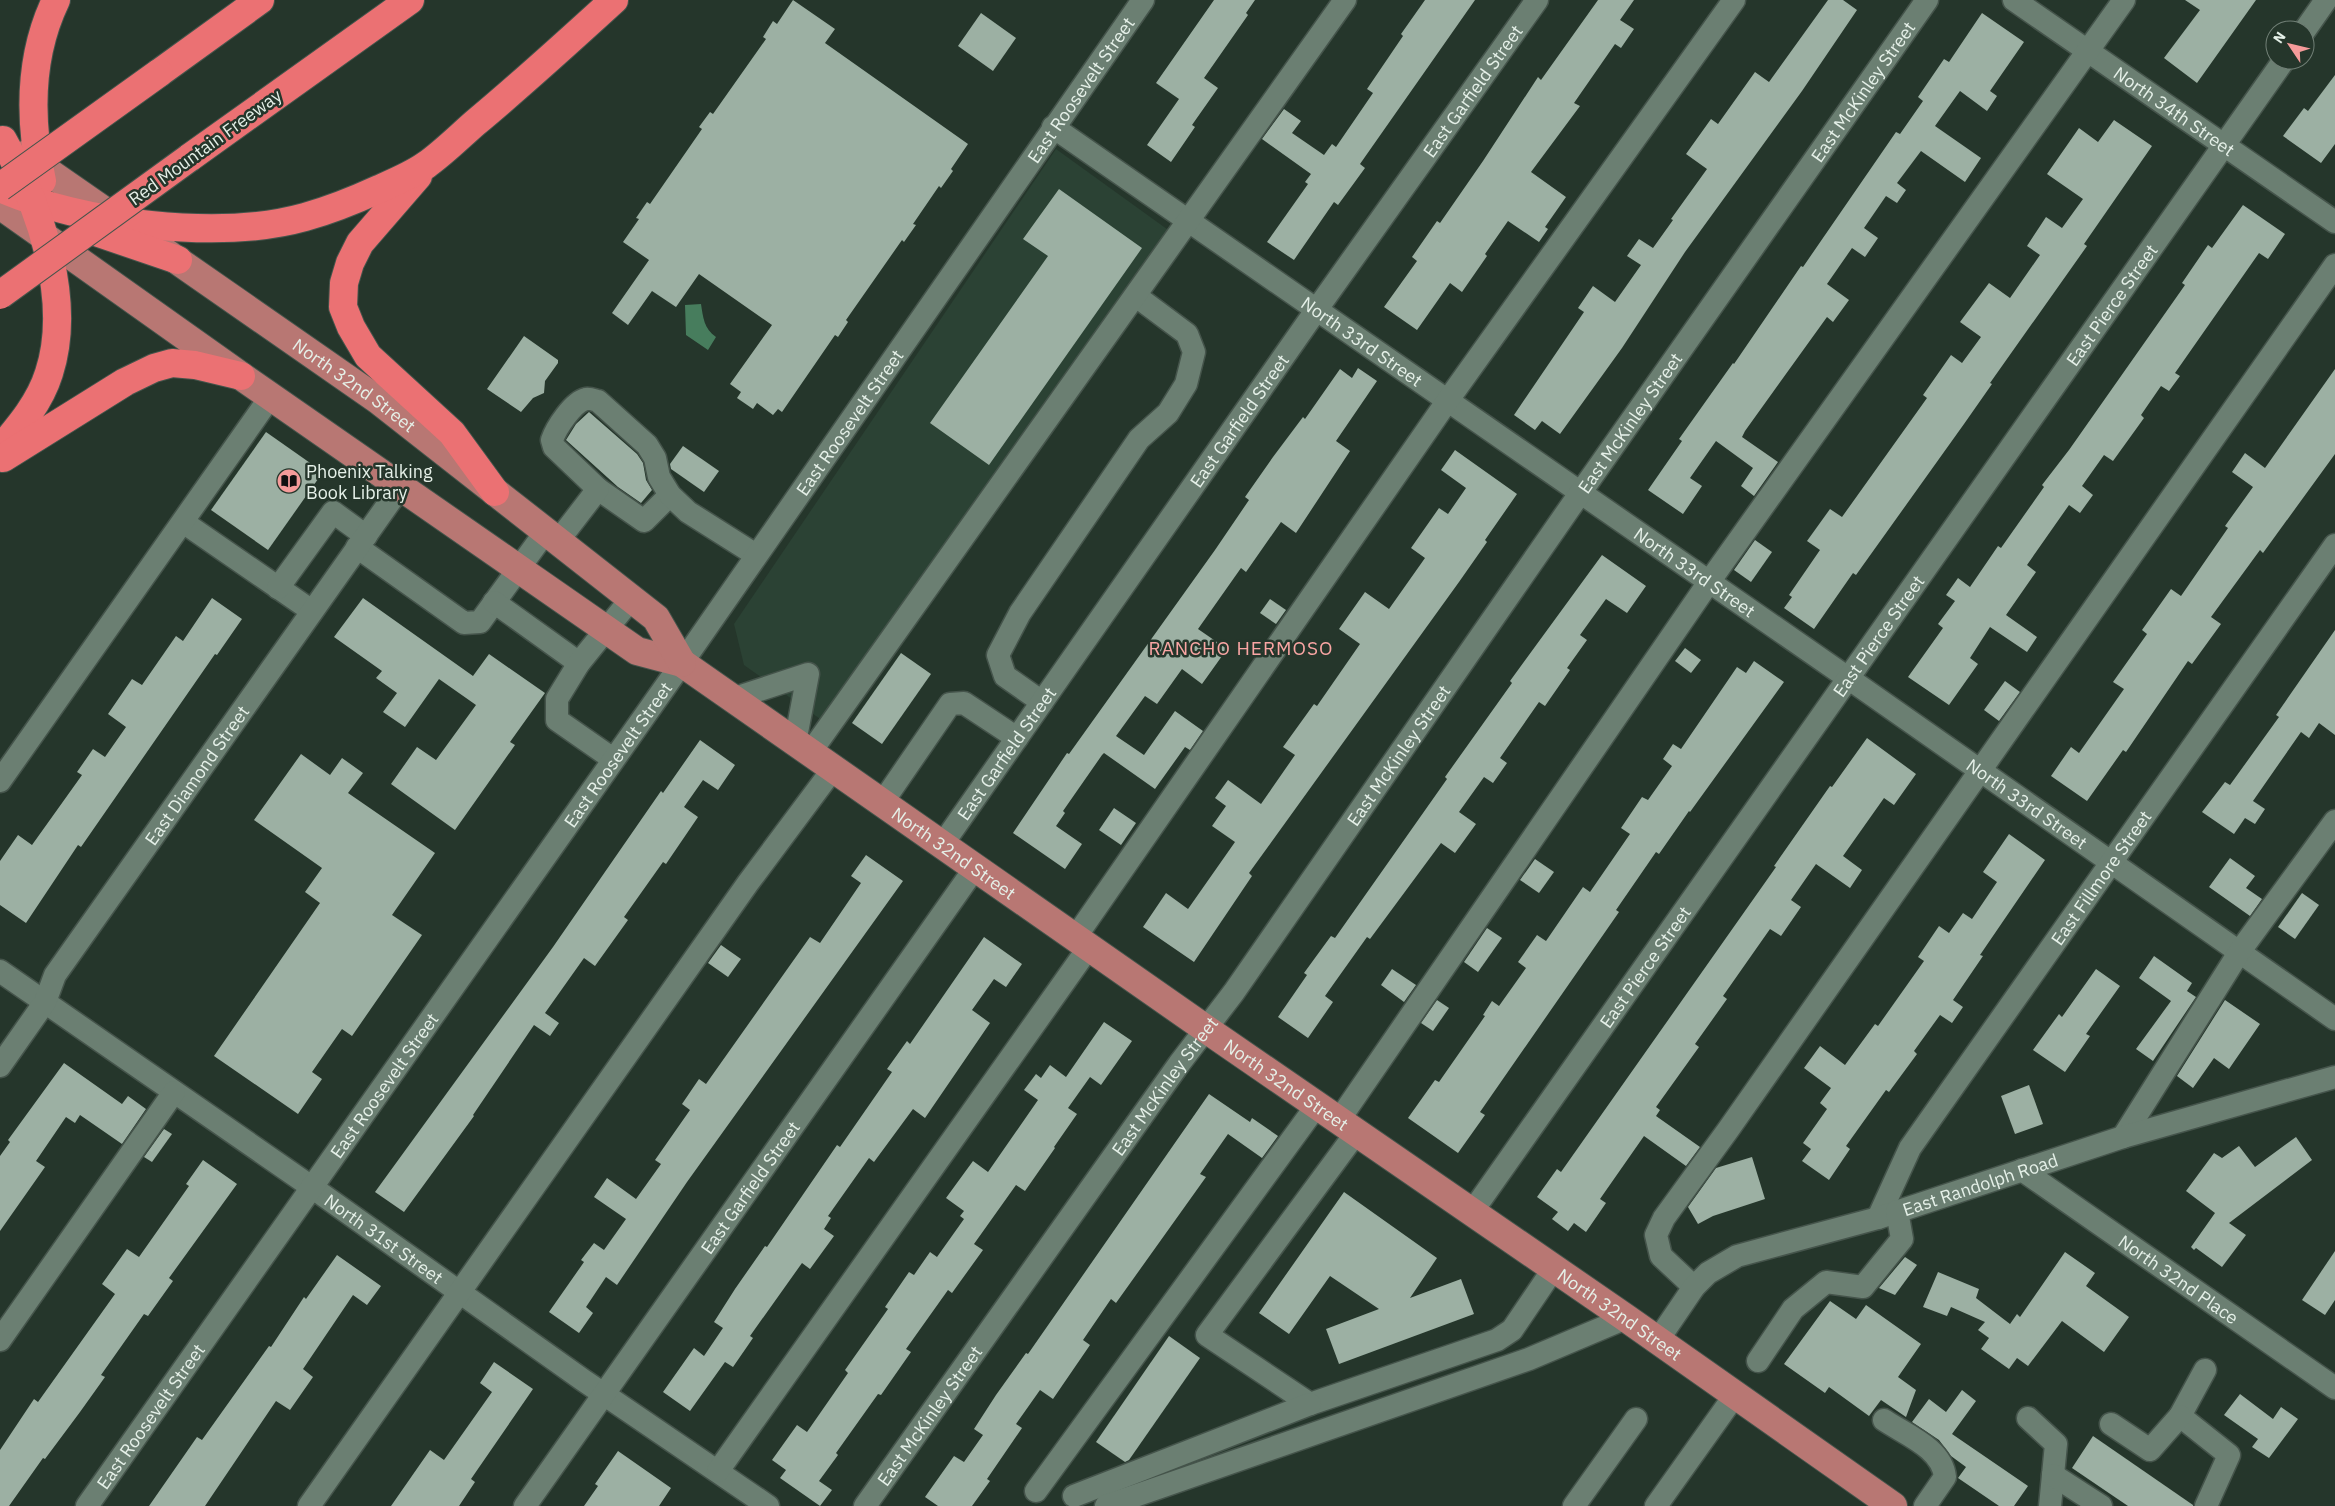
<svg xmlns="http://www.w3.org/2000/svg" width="2335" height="1506" font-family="'IBM Plex Sans',sans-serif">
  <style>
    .built { fill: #2b4234 }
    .water { fill: #477d5d }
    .building { fill: #9cb0a3 }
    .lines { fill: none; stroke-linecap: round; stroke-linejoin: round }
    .minor-casing { stroke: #45544b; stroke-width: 25 }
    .major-casing { stroke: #45544b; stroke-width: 30 }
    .highway-casing { stroke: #45544b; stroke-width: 30 }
    .minor { stroke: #6b7f72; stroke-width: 22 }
    .major { stroke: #b87773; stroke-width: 28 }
    .highway { stroke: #eb7173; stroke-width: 28 }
    .highway-bridge-casing { stroke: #45544b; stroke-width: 30; stroke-linecap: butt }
    .highway-bridge { stroke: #eb7173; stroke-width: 28 }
    .labels { text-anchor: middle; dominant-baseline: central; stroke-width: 5; stroke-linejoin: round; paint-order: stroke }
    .street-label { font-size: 18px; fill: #e5f0e8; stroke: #25362b }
    .poi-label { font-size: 18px; fill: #e5f0e8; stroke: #25362b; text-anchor: start }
    .neighbourhood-label { font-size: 19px; letter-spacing: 1px; fill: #faa6a4; stroke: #25362b }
  </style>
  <rect width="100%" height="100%" fill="#25362b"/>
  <path class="built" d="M1056 149 1171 232 823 721 744 665 734 624Z"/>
  <path class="water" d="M701 304C703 317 704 329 716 337L708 350 686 335 685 305Z"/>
  <g class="building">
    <path d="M793 0 835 29 825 43 968 144 951 169 953 171 941 188 939 186 913 224 916 225 904 242 902 240 846 320 848 322 838 337 835 335 782 412 778 409 773 415 757 403 753 409 737 398 741 392 730 384 772 325 699 274 676 307 652 291 628 325 612 313 649 260 623 242 639 219 636 218 647 202 650 204 702 129 699 127 710 112 713 114 766 39 763 37 773 21 777 24Z"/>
    <path d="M1214 0H1255L1246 13 1248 15 1204 78 1218 88 1192 125 1195 127 1171 162 1147 145 1179 99 1156 83Z"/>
    <path d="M1425 0H1475L1360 164 1365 168 1338 205 1334 202 1294 260 1267 242 1308 184 1305 182 1311 174 1262 139 1284 109 1301 121 1292 133 1324 155 1332 144 1336 147 1373 93 1367 89 1403 36 1401 34Z"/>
    <path d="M1598 0H1634L1620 20 1634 29 1621 48 1615 44 1574 103 1580 106 1531 172 1566 197 1545 227 1548 229 1539 242 1508 221 1485 254 1487 256 1462 292 1450 283 1417 330 1384 307 1417 261 1412 257 1437 221 1440 223 1483 161 1538 77 1541 80Z"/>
    <path d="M1828 0H1843L1857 10 1802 91 1685 252 1622 348 1560 434 1542 421 1535 430 1514 415 1584 312 1578 308 1593 286 1615 302 1641 265 1627 256 1639 239 1653 248 1673 220 1671 219 1707 169 1686 154 1711 119 1718 124 1755 72 1769 82Z"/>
    <path d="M2185 0H2256L2197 83 2164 58 2200 10Z"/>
    <path d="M981 13 1016 38 993 71 958 46Z"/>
    <path d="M1982 13 2024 42 1990 91 1997 96 1987 111 1960 91 1935 126 1981 158 1965 182 1921 151 1897 183 1906 190 1897 203 1886 196 1864 228 1878 238 1865 257 1852 248 1827 284 1849 300 1833 322 1827 317 1745 431 1742 437 1778 462 1754 496 1741 486 1753 468 1716 441 1690 478 1702 486 1683 514 1648 490 1682 441 1679 439 1733 363 1734 364 1801 266 1803 267 1896 132 1900 134 1923 101 1918 97 1944 59 1949 62Z"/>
    <path d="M2335 75V144L2321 163 2283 136 2304 108 2308 111Z"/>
    <path d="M2114 120 2152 146 2084 244 2087 246 1990 383 1992 384 1964 424 1856 575 1853 573 1814 629 1784 608 1792 597 1789 595 1820 550 1807 541 1830 509 1842 517 1927 398 1923 395 1951 355 1962 363 1981 337 1960 322 1989 283 2010 298 2040 255 2027 246 2046 217 2062 228 2083 199 2047 174 2079 128 2098 142Z"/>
    <path d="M1059 189 1142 248 989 465 930 423 1048 256 1023 239Z"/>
    <path d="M2243 205 2285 234 2268 259 2259 253 2175 373 2180 376 2169 391 2161 386 2141 415 2144 418 2113 461 2104 455 2082 486 2093 495 2080 513 2069 505 2027 565 2036 572 2006 615 2037 637 2027 652 1990 627 1970 658 1978 664 1949 705 1908 677 1943 628 1938 624 1955 601 1946 595 1958 578 1970 587 1998 546 2001 548 2044 487 2042 485 2069 450 2185 285 2182 283 2208 245 2212 248Z"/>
    <path d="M524 336 558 360V363L545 381 544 393 533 398 521 412 487 389Z"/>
    <path d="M1358 368 1377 381 1336 441 1350 451 1296 533 1281 522 1246 572 1241 568 1198 629 1227 649 1202 684 1182 669 1157 704 1145 696 1116 736 1144 755 1175 711 1203 731 1190 750 1185 747 1155 789 1104 753 1102 755 1063 811 1065 813 1056 826 1082 844 1065 869 1013 833 1067 753 1069 754 1215 550 1249 500 1245 497 1273 457 1303 417 1305 419 1340 369 1352 378Z"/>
    <path d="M2335 369V454L2263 553 2260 550 2211 617 2221 624 2192 664 2188 661 2126 752 2123 750 2087 801 2051 776 2071 747 2079 753 2124 689 2113 682 2147 634 2142 630 2171 589 2181 596 2228 528 2225 526 2253 487 2232 472 2245 453 2265 468Z"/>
    <path d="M589 412 637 454 643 463 646 480 652 490 641 503 618 487 566 440 576 424Z"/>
    <path d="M266 432 323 472 268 550 211 510Z"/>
    <path d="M683 446 719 471 704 492 671 469 670 464Z"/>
    <path d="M1455 450 1517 494 1485 540 1487 542 1459 582 1249 873 1252 876 1194 962 1143 927 1166 893 1188 909 1235 842 1212 826 1226 806 1215 798 1228 780 1261 804 1295 755 1283 747 1314 704 1317 706 1360 644 1339 629 1365 592 1389 609 1425 558 1411 548 1439 508 1448 514 1466 488 1441 470Z"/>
    <path d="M1755 540 1772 552 1751 582 1734 570Z"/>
    <path d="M1602 555 1646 586 1627 613 1606 599 1580 635 1587 640 1567 668 1570 670 1545 706 1539 702 1500 758 1507 763 1493 783 1484 777 1459 812 1476 824 1455 853 1441 843 1370 939 1367 937 1325 996 1333 1002 1308 1038 1278 1017 1307 975 1304 973 1331 936 1335 938 1447 779 1445 777 1512 683 1510 681Z"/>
    <path d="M212 598 242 619 217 655 215 654 81 847 78 845 26 923 0 905V861L18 835 32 845 82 775 77 772 93 749 105 757 126 727 108 714 132 679 142 685 176 636 183 641Z"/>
    <path d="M363 598 473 676 489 654 545 693 510 742 515 745 455 830 391 784 417 747 436 760 476 705 439 679 405 727 383 712 397 693 376 678 382 671 334 637Z"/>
    <path d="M1270 599 1286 610 1276 624 1260 613Z"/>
    <path d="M2335 630V735L2319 723 2309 738 2301 732 2253 801 2265 809 2255 824 2245 818 2234 834 2202 812 2225 782 2230 785 2279 717 2276 715Z"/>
    <path d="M1685 648 1701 660 1691 673 1675 661Z"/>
    <path d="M901 653 931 674 882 744 852 723Z"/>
    <path d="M1754 661 1784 682 1690 812 1689 811 1659 854 1656 852 1616 910 1619 912 1480 1112 1485 1115 1458 1153 1408 1118 1435 1080 1439 1082 1485 1016 1483 1015 1492 1001 1499 1006 1526 968 1518 962 1537 935 1546 941 1583 887 1590 892 1630 834 1621 828 1642 797 1648 800 1672 766 1663 759 1673 744 1681 749 1737 667 1746 673Z"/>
    <path d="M2005 681 2020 692 1999 721 1984 710Z"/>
    <path d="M1867 738 1916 774 1894 805 1884 798 1843 856 1862 870 1850 888 1816 864 1791 900 1801 907 1781 936 1770 929 1723 996 1727 999 1695 1044 1699 1047 1656 1107 1660 1110 1656 1116 1700 1147 1686 1166 1644 1136 1600 1199 1606 1203 1586 1232 1574 1223 1568 1231 1552 1219 1558 1212 1537 1197 1557 1169 1561 1172 1776 867 1774 866 1830 786 1832 787Z"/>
    <path d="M700 740 735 765 718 790 703 780 684 807 698 817 666 864 663 862 624 917 628 920 595 966 584 958 545 1013 559 1023 550 1036 534 1025 473 1115 474 1116 404 1212 375 1192 553 947 661 791 663 793Z"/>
    <path d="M301 754 330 775 342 758 363 773 348 793 435 853 392 915 422 935 352 1036 342 1029 312 1072 322 1079 298 1114 214 1056 320 903 305 892 322 868 254 820Z"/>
    <path d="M1114 808 1136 823 1121 845 1099 830Z"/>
    <path d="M2009 834 2045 860 1980 955 1983 956 1953 1000 1963 1007 1952 1023 1940 1015 1914 1051 1917 1054 1889 1092 1886 1090 1846 1146 1850 1149 1829 1180 1802 1161 1811 1149 1803 1143 1827 1109 1820 1103 1831 1088 1804 1068 1820 1046 1845 1065 1875 1024 1878 1026 1924 961 1918 957 1939 926 1949 933 1963 913 1972 919 1997 882 1983 872Z"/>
    <path d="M866 855 903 881 687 1182 617 1285 606 1277 586 1307 593 1313 579 1333 549 1312 584 1262 581 1260 594 1243 604 1250 626 1219 594 1197 607 1178 636 1199 661 1164 655 1160 690 1110 682 1104 699 1079 706 1084 810 937 820 943 861 883 851 876Z"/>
    <path d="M2230 858 2255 876 2246 888 2262 899 2250 916 2209 887Z"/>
    <path d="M1535 859 1554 872 1539 893 1520 880Z"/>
    <path d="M2302 893 2319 905 2295 939 2278 927Z"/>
    <path d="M1487 928 1502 938 1478 972 1464 962Z"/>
    <path d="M984 937 1022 964 1006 987 994 979 972 1010 990 1023 925 1118 913 1109 874 1162 869 1158 828 1216 831 1218 824 1229 834 1236 810 1269 802 1263 750 1336 753 1338 733 1367 725 1362 690 1411 663 1392 694 1348 704 1356 723 1328 714 1322 735 1289 765 1246 767 1247 837 1145 840 1147 892 1072 887 1069 907 1041 910 1044Z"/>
    <path d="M721 945 741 959 728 977 708 963Z"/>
    <path d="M2154 956 2192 983 2187 991 2196 997 2153 1061 2136 1049 2171 1001 2139 978Z"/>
    <path d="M1392 969 1416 985 1404 1002 1381 985Z"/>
    <path d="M2096 969 2120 986 2086 1034 2090 1036 2065 1072 2033 1050 2059 1014 2062 1017Z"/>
    <path d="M1437 1000 1449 1008 1433 1031 1421 1023Z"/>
    <path d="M2225 1000 2260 1024 2229 1069 2214 1058 2193 1088 2177 1076Z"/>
    <path d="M1104 1022 1132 1041 1101 1085 1090 1077 1068 1108 1077 1114 1054 1147 1055 1148 1025 1191 1016 1185 974 1244 983 1250 952 1293 948 1290 906 1349 911 1352 881 1395 878 1394 836 1453 838 1455 819 1481 832 1490 820 1506 780 1478 786 1470 772 1460 797 1425 807 1432 848 1373 845 1370 888 1309 885 1307 909 1272 914 1275 930 1252 937 1257 964 1219 960 1216 964 1211 946 1198 973 1161 988 1172 1038 1100 1024 1090 1036 1074 1041 1078 1050 1065 1066 1077Z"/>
    <path d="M64 1063 122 1104 128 1096 146 1109 122 1144 80 1115 75 1123 66 1117 36 1161 45 1167 0 1231V1156L10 1142 8 1140Z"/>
    <path d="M2029 1085 2043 1124 2015 1134 2001 1096Z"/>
    <path d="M1209 1094 1250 1122 1252 1118 1278 1136 1262 1158 1228 1134 1200 1174 1206 1177 1116 1303 1111 1299 1083 1340 1090 1345 1053 1399 1040 1390 1016 1424 1022 1428 987 1479 990 1481 972 1506H938L925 1497 954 1456 964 1462 983 1435 974 1429 996 1395 1026 1353 1028 1354Z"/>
    <path d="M164 1129 172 1134 152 1162 144 1157Z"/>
    <path d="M2296 1137 2312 1160 2229 1223 2246 1235 2222 1267 2196 1248 2194 1250 2191 1247 2215 1213 2186 1191 2214 1153 2222 1158 2239 1146 2255 1167Z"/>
    <path d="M1752 1157 1765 1199 1713 1216 1698 1224 1688 1207 1716 1168Z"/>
    <path d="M203 1160 237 1184 169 1278 173 1281 148 1316 144 1314 101 1375 105 1377 80 1412 45 1459 43 1458 9 1506H0V1450L34 1399 38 1402 115 1294 102 1284 127 1249 139 1257 189 1186 186 1184Z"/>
    <path d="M1344 1192 1437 1258 1410 1298 1461 1279 1474 1314 1339 1364 1326 1329 1379 1309 1330 1276 1289 1334 1259 1313Z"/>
    <path d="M2335 1251V1300L2325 1315 2302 1300Z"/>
    <path d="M2065 1252 2095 1273 2086 1286 2129 1317 2104 1352 2062 1321 2028 1366 2017 1358 2009 1369 1981 1349 1989 1338 1978 1330 1985 1322 1951 1307 1947 1316 1923 1307 1938 1272 1979 1289 1976 1298 2010 1324 2017 1314 2020 1317Z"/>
    <path d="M337 1255 381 1286 367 1305 353 1295 303 1369 313 1377 290 1410 276 1401 205 1506H149L197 1437 202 1440 269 1346 271 1347 304 1297 306 1299Z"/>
    <path d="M1905 1257 1917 1265 1895 1295 1879 1288Z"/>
    <path d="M1830 1301 1856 1319 1866 1305 1921 1344 1898 1377 1916 1390 1906 1417 1881 1400 1869 1416 1829 1387 1825 1393 1784 1364Z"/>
    <path d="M1169 1336 1200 1358 1129 1460 1125 1462 1096 1442Z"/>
    <path d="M494 1362 533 1389 471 1479 475 1482 459 1506H391L430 1450 444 1460 492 1392 480 1383Z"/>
    <path d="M1962 1390 1976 1401 1952 1434 2028 1486 2014 1506H1999L1958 1478 1966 1467 1951 1456 1939 1440 1912 1422 1929 1399 1946 1412Z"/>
    <path d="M2240 1394 2273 1419 2281 1407 2298 1419 2269 1458 2252 1447 2258 1439 2224 1415Z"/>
    <path d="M2093 1436 2193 1505V1506H2128L2072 1468Z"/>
    <path d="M618 1451 671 1488 659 1506H584L598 1486 595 1484Z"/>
  </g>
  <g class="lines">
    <defs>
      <g id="minor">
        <path id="s1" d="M2014 0 2335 222"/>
        <path d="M2305 30 2326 0"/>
        <path id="s2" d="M1053 127 1848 678 2335 1019"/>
        <path d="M598 489 644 521 670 495"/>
        <path d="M183 522 312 611"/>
        <path d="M558 541 598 489 554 447 552 440C556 428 573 402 586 399 589 398 594 400 598 401L647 445 655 458 659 477 670 495 688 512 756 555"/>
        <path d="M357 547 464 623 480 622 546 531"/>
        <path d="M278 588 333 512 366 536"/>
        <path d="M494 602 579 663"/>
        <path d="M732 699 808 674 795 743"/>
        <path d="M1042 702 1005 676 998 655 1020 613 1139 439 1168 413 1186 384 1194 352 1187 334 1136 296"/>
        <path d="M810 753 1345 0"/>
        <path d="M613 759 557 720V699L579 663 631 599"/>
        <path d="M0 781 271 396"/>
        <path d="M882 803 950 704 964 703 1017 738"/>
        <path id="s3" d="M942 845 1317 309 1537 0"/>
        <path d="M1075 938 1448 400 1734 0"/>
        <path id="s4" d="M0 971 313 1188 583 1380 768 1506"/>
        <path id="s5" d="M0 1066 45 1002 55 975 401 486"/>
        <path d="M1339 1120 1709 582 2124 0"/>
        <path d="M1356 1133 1207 1335 1310 1404 1497 1340 1512 1330 1554 1268"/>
        <path d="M2123 1137 2240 951 2335 821"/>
        <path id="s6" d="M2022 1170 2335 1388"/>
        <path id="s7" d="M1472 1212 2284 60"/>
        <path id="s8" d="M1878 1218 1910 1148 2335 545"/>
        <path d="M1694 1287 1661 1256 1656 1235 1664 1218 1728 1130 2335 265"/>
        <path d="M0 1340 174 1092"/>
        <path id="s9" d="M1658 1340 1694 1287 1708 1273 1737 1256 1878 1218 2123 1137 2335 1077"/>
        <path d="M1758 1361 1793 1309 1826 1282 1863 1287 1902 1239 1897 1211"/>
        <path d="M2205 1370 2180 1416 2229 1455 2206 1506"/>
        <path d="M2028 1418 2056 1444 2050 1506"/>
        <path d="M1884 1420C1906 1435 1942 1448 1945 1477L1925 1506"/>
        <path d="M2111 1424 2150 1450 2180 1416"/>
        <path d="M718 1471 1089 947"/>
        <path d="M2053 1475 2101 1506"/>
        <path d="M1036 1491 1317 1105"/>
        <path d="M1074 1496 1310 1404"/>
        <path id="s10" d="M87 1506 682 663 1143 0"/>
        <path d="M309 1506 748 883 833 769"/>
        <path id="s11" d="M525 1506 975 868"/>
        <path id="s12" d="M865 1506 1179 1064 1234 992 1569 509 1927 0"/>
        <path d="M1106 1506 1529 1359 1626 1318"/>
        <path d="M1574 1506 1636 1419"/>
        <path d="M1656 1506 1735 1395"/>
      </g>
      <g id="major">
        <path d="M24 155 122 223"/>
        <path id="s13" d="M0 205 241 376 637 651 682 663 1206 1029 1626 1318 1893 1506"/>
        <path id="s14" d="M158 247 378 400 656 618 682 663"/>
      </g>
      <g id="highway">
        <path d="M159 73 260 0"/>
        <path d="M189 158 410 0"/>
        <path d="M418 176 360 243 350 263 344 283 343 307 351 327 368 356 452 433 495 492"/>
        <path d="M42 181C29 120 28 58 56 0"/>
        <path d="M0 188C81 224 219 241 305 217 330 210 355 200 379 189 395 182 412 175 426 165 443 153 459 137 475 123 522 84 568 42 614 0"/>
        <path d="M87 229 178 260"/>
        <path d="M0 449C20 426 40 402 49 373 73 299 39 204 3 140"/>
        <path d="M3 458 125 382 154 368 172 363 195 365 241 376"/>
      </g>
    </defs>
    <use href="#minor" class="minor-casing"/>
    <use href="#major" class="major-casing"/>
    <use href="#highway" class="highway-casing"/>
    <use href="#minor" class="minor"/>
    <use href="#major" class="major"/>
    <use href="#highway" class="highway"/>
    <defs>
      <g id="highway-bridge">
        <path d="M0 187 159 73"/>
        <path d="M0 295 189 158"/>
      </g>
    </defs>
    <use href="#highway-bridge" class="highway-bridge-casing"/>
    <use href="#highway-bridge" class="highway-bridge"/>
  </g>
  <defs>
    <symbol id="library-disc" viewBox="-11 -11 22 22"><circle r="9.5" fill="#f59b9a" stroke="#25362b"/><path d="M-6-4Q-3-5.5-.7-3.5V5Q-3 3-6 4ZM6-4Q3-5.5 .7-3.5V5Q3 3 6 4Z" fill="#111"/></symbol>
  </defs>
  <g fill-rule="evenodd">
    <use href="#library-disc" x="275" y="467" width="28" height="28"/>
  </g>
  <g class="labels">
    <g class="street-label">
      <text stroke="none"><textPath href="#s10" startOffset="1730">East Roosevelt Street</textPath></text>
      <text stroke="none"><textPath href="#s3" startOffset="922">East Garfield Street</textPath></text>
      <text stroke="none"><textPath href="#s12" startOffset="1731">East McKinley Street</textPath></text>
      <text stroke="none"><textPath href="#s1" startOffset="195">North 34th Street</textPath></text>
      <text transform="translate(205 147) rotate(-36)">Red Mountain Freeway</text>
      <text stroke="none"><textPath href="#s7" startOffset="1110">East Pierce Street</textPath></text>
      <text stroke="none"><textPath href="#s2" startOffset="376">North 33rd Street</textPath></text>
      <text stroke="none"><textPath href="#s14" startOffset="240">North 32nd Street</textPath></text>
      <text stroke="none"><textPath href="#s3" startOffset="518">East Garfield Street</textPath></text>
      <text stroke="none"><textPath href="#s10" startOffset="1325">East Roosevelt Street</textPath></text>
      <text stroke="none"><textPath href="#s12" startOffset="1326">East McKinley Street</textPath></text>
      <text stroke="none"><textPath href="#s2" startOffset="781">North 33rd Street</textPath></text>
      <text stroke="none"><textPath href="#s7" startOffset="705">East Pierce Street</textPath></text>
      <text stroke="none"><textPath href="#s3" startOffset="112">East Garfield Street</textPath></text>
      <text stroke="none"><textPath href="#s10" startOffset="920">East Roosevelt Street</textPath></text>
      <text stroke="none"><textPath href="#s12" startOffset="921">East McKinley Street</textPath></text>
      <text stroke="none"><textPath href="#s5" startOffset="352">East Diamond Street</textPath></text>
      <text stroke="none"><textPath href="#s2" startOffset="1186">North 33rd Street</textPath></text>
      <text stroke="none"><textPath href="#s13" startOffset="1156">North 32nd Street</textPath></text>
      <text stroke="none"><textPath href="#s8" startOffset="408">East Fillmore Street</textPath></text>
      <text stroke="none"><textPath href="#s7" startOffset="300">East Pierce Street</textPath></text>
      <text stroke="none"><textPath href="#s12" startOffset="516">East McKinley Street</textPath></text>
      <text stroke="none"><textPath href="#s13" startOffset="1561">North 32nd Street</textPath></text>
      <text stroke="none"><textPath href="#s10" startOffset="515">East Roosevelt Street</textPath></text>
      <text stroke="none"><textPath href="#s9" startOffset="371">East Randolph Road</textPath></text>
      <text stroke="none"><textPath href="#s11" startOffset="390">East Garfield Street</textPath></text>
      <text stroke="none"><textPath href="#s4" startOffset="468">North 31st Street</textPath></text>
      <text stroke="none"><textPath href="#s6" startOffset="191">North 32nd Place</textPath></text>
      <text stroke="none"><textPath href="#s13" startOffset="1966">North 32nd Street</textPath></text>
      <text stroke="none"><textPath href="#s12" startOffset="111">East McKinley Street</textPath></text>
      <text stroke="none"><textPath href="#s10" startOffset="110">East Roosevelt Street</textPath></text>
    </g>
    <g class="poi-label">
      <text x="306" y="471">Phoenix Talking<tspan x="306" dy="21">Book Library</tspan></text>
    </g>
    <g class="neighbourhood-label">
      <text x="1241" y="648">RANCHO HERMOSO</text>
    </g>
  </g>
  <g transform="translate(2290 45) rotate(305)"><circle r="24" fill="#25362b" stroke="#728077"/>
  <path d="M0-4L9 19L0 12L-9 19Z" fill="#f59b9a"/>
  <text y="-8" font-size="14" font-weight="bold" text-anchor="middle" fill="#e5f0e8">N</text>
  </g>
</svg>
